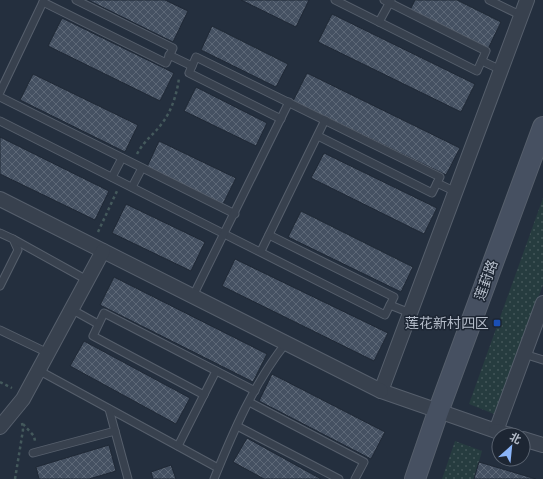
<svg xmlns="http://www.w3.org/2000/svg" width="543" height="479" font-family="Jost,'Noto Sans SC',sans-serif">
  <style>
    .grass { fill: url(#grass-dots) }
    .building { fill: url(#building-cross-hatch); stroke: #1f2835 }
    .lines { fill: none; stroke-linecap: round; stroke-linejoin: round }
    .service-casing { stroke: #565f6c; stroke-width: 9 }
    .minor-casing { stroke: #565f6c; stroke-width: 16 }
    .secondary-casing { stroke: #565f6c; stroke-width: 22 }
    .path { stroke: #44595c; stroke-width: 2.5; stroke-dasharray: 3 3; stroke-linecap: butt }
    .service { stroke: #38414e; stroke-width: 7 }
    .minor { stroke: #38414e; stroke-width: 14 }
    .secondary { stroke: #465061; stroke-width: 20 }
    .transit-dot { fill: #1a4fb4; stroke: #1d2633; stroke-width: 1.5 }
    .labels { text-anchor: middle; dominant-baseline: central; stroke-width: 3; stroke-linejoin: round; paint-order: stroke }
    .street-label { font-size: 14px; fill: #b4bcc9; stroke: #1d2633 }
    .poi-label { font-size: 14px; fill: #b4bcc9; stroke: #1d2633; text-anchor: end }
  </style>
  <defs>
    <pattern id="grass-dots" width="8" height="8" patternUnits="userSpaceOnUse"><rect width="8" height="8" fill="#263c3f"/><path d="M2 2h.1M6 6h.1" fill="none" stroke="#435659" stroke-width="1.8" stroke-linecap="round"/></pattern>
    <pattern id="building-cross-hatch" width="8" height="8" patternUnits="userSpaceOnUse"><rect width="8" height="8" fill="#455162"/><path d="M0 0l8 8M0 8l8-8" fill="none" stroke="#5d6877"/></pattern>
  </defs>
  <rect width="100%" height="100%" fill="#242f3e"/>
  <g class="grass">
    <path d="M543 198V285L494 414 469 404Z"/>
    <path d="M455 441 482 451 474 479H442Z"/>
  </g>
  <g class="building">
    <path d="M88 0H165L188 11 173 42Z"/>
    <path d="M241 0H309L296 27Z"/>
    <path d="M415 0H457L501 22 488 49 410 10Z"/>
    <path d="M332 14 475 84 461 112 318 42Z"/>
    <path d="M62 18 174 73 160 101 48 46Z"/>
    <path d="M212 26 288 64 276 87 201 50Z"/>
    <path d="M307 73 460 148 446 175 293 101Z"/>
    <path d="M33 74 138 125 125 152 20 100Z"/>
    <path d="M196 87 267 123 256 146 184 111Z"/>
    <path d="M0 137 109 191 95 220 0 174Z"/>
    <path d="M159 141 236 178 223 204 147 167Z"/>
    <path d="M324 153 437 208 424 234 311 178Z"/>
    <path d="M126 204 205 242 191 271 112 233Z"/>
    <path d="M301 211 413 267 401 292 288 237Z"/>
    <path d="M235 259 388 333 374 361 222 286Z"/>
    <path d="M114 277 267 354 253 382 100 305Z"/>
    <path d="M84 341 190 398 176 424 70 366Z"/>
    <path d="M272 374 385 432 371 459 259 401Z"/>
    <path d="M247 438 321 479H264L233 462Z"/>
    <path d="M109 445 116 471 89 479H39L36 467Z"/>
    <path d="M479 462 536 479H474Z"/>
    <path d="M171 465 176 479H153L151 472Z"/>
  </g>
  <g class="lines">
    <defs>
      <g id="service">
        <path d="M44 0 43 2 166 63 173 48 76 0"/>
        <path d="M335 0 477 71 486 51 384 0"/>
        <path d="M489 0 522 16"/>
        <path d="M379 22 391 0"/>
        <path d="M169 55 192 66 196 57 440 177 437 183 456 192"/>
        <path d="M482 61 501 70"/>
        <path d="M192 66 189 73 281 119"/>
        <path d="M0 92 43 2"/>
        <path d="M0 97 235 214"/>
        <path d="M0 121 385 315 390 305 410 313"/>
        <path d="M318 136 432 193 437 183"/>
        <path d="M112 177 122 158"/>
        <path d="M132 187 142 168"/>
        <path d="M0 233 13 239 18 250 0 286"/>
        <path d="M269 235 394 297 390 305"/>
        <path d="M13 239 87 280"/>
        <path d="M261 251 325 120"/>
        <path d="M193 296 289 102"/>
        <path d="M71 309 98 324"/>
        <path d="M0 330 48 353"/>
        <path d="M524 354 543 360"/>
        <path d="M38 370 218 468"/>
        <path d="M204 395 93 336 104 313 255 391"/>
        <path d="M249 402 364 462 355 479"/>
        <path d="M109 409 128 479"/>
        <path d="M237 426 339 479"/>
        <path d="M178 446 216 371"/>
        <path d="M33 453 115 431"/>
        <path d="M214 479C233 432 254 383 286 343"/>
      </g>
      <g id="minor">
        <path d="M527 0 381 391 496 431 543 303"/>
        <path d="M0 199 381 391"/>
        <path d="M0 427 23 399 103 251"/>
        <path d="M496 431 510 435"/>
        <path d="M523 439 543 445"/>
      </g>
      <path id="secondary" d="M415 479 438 412 543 127"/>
    </defs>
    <use href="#service" class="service-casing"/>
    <use href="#minor" class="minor-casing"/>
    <use href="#secondary" class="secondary-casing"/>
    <g class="path">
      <path d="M137 154C145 139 154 135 163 122 172 110 177 93 179 78"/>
      <path d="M98 232 117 191"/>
      <path d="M0 382 12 388"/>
      <path d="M23 424 34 436 35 441"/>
      <path d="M15 479 23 430 22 423"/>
    </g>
    <use href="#service" class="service"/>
    <use href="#minor" class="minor"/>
    <use href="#secondary" class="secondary"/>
  </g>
  <rect class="transit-dot" x="493" y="319" width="8" height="8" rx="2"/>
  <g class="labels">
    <g class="street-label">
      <text transform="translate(486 280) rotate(-70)">莲葑路</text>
    </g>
    <g class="poi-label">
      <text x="489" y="323">莲花新村四区</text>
    </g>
  </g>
  <g transform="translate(511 447) rotate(27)"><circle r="19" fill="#1d2633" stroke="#59626f"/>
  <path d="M0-3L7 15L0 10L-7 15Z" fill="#8ab4f8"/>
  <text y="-6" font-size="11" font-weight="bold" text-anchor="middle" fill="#b4bcc9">北</text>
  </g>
</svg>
